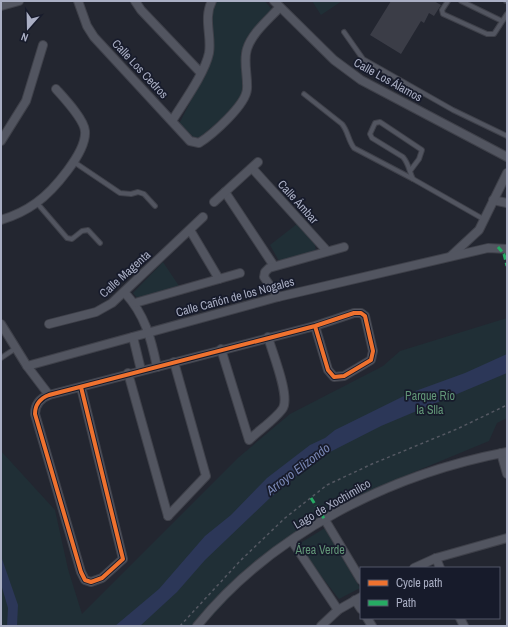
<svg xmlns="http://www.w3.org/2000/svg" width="508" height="627" font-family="'Archivo Narrow',sans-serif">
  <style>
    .green { fill: #202f36 }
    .water { fill: #2c3758 }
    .building { fill: #3b3d47 }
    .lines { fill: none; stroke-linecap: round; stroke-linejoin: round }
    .lane-casing { stroke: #3f414a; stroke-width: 6 }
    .street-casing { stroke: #3f414a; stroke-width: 10 }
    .path { stroke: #545862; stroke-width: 1.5; stroke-dasharray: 3 3; stroke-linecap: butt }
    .lane { stroke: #525560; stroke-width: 4 }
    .street { stroke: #525560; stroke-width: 8 }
    .quiet { stroke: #26ab63; stroke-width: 3; stroke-dasharray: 6 3; stroke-linecap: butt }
    .cycleway-casing { stroke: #171b2b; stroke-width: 6 }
    .cycleway { stroke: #ef722f; stroke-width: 4 }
    .labels { text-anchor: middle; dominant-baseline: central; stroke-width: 3.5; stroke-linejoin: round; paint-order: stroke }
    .street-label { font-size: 12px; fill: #aaafc4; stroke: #171b2b }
    .park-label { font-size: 12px; fill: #619577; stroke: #171b2b }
    .water-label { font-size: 13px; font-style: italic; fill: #7886b3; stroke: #171b2b }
  </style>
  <rect width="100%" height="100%" fill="#232630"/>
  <g class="green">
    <path d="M216 1H265L273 11 251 32 241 52 244 94 237 105 197 140 179 124 212 59 211 16Z"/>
    <path d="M312 1H342L321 15Z"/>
    <path d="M297 224 315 244 316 252 279 261 270 245Z"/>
    <path d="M163 262 179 286 138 299 133 293Z"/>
    <path d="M507 318V418L497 423 489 441 390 482 343 508 264 561 203 626H1V451L55 510 68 569 82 614 239 457 290 414 383 366 400 351Z"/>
    <path d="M325 528 360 588 339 599 297 545Z"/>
  </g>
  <g class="water">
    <path d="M507 354V373L381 426 330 452 299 474 270 498 205 560 177 592 140 626H115L159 589 205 536 231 515 267 478 310 445 325 438 335 430 410 393 465 373Z"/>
    <path d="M1 556 18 605 17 626H7L8 608 1 584Z"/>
  </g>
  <path class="building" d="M391 1H434L441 5 434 16 429 13 424 23 421 21 401 54 370 35Z"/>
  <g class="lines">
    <defs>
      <g id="lane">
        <path d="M448 1 442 10 443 14 487 34H494L507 14"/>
        <path d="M461 1 502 21"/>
        <path d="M506 1H507"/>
        <path d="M344 32 363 59 453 110 507 136"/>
        <path d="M304 94 342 124C348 131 348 140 354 148L413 179"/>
        <path d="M74 162 120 193 131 194 138 192 144 194 155 206"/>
        <path d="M410 171 419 159 422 150 380 122 375 123 370 134 372 138 403 157C409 164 409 171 413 179L485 220"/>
        <path d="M37 203 67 238 72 239 82 231 88 230 100 243"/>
        <path d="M1 358 16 348"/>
      </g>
      <g id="street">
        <path d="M78 1 87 26 94 37 190 141 199 143C212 135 246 105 247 89 248 76 243 61 247 49 252 33 268 20 279 8"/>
        <path d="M135 1 141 10 200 72"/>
        <path d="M274 1 334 60 361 80 507 157"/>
        <path d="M1 6 19 1"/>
        <path d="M172 121C183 103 205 73 209 53 212 36 203 18 212 1"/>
        <path d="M1 141 26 101 43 45"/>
        <path d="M252 168 327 251"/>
        <path d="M225 192 274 266"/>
        <path d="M493 200 507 203"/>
        <path d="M214 202 258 162"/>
        <path d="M1 220C14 216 25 211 36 203 53 191 87 152 85 131 84 119 64 98 56 89"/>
        <path d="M190 230 219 279"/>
        <path d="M451 256 479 230 507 173"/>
        <path d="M125 293C145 315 151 338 157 367"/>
        <path d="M278 297 264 277 265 272 269 268 344 247"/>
        <path d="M135 303 240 273"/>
        <path d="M1 324 27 366 49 395"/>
        <path d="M49 324 96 312 112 303 203 217"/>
        <path d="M133 337 141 370"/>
        <path d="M221 349 249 440C258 431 277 418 283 408 290 395 272 352 268 337"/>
        <path d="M27 366 278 297 488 248 507 249"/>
        <path d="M128 373 168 516"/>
        <path d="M81 387 123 559 102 578 91 582 85 580 81 572 35 414C35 404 41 398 49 395L315 326 354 313H361L365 316 373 351 371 360 344 376 334 377 328 370 315 326"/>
        <path d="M501 453 507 474"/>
        <path d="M168 516 206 476 174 362"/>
        <path d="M325 520 361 580"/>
        <path d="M292 541 338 610"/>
        <path d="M436 558 440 568"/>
        <path d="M414 568 436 558 507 538"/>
        <path d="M355 600 361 609"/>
        <path d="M367 618 372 626"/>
        <path d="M460 618 464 626"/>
        <path d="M197 626C272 533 391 474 507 452"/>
        <path d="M321 626 338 610 361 597"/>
      </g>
    </defs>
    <use href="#lane" class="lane-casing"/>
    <use href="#street" class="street-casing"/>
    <path class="path" d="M180 626 241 560 285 518 327 485 372 464 457 429 507 405"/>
    <use href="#lane" class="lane"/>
    <use href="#street" class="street"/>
    <g class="quiet">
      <path d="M498 247 504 254 507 266"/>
      <path d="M311 498 325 520"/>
    </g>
    <defs>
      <path id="cycleway" d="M81 387 123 559 102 578 91 582 85 580 81 572 35 414C35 404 41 398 49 395L315 326 354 313H361L365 316 373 351 371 360 344 376 334 377 328 370 315 326"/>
    </defs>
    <use href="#cycleway" class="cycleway-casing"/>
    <use href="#cycleway" class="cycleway"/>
  </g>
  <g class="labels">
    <g class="street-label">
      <text transform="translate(140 69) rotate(47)">Calle Los Cedros</text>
      <text transform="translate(388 80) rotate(29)">Calle Los Álamos</text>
      <text transform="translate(298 202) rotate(48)">Calle Ámbar</text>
      <text transform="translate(125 274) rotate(-42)">Calle Magenta</text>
      <text transform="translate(235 297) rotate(-15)">Calle Cañón de los Nogales</text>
      <text transform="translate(332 504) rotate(-30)">Lago de Xochimilco</text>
    </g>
    <g class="park-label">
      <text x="430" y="396">Parque Río<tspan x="430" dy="14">la Slla</tspan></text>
      <text x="320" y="550">Área Verde</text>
    </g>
    <g class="water-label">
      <text transform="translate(298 469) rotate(-37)">Arroyo Elizondo</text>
    </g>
  </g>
  <rect width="508" height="627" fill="none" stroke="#aaafc4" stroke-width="4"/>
  <rect x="360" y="567" width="140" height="52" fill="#171b2b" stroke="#525668"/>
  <rect x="368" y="580" width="20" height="6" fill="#ef722f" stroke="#525668"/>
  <text x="396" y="587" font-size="12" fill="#aaafc4">Cycle path</text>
  <rect x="368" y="600" width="20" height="6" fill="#26ab63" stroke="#525668"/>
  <text x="396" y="607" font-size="12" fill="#aaafc4">Path</text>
  <g transform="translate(28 28) rotate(200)" stroke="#171b2b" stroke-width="3" paint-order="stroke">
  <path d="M0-3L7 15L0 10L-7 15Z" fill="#aaafc4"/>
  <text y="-6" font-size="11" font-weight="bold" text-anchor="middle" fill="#aaafc4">N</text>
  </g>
</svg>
